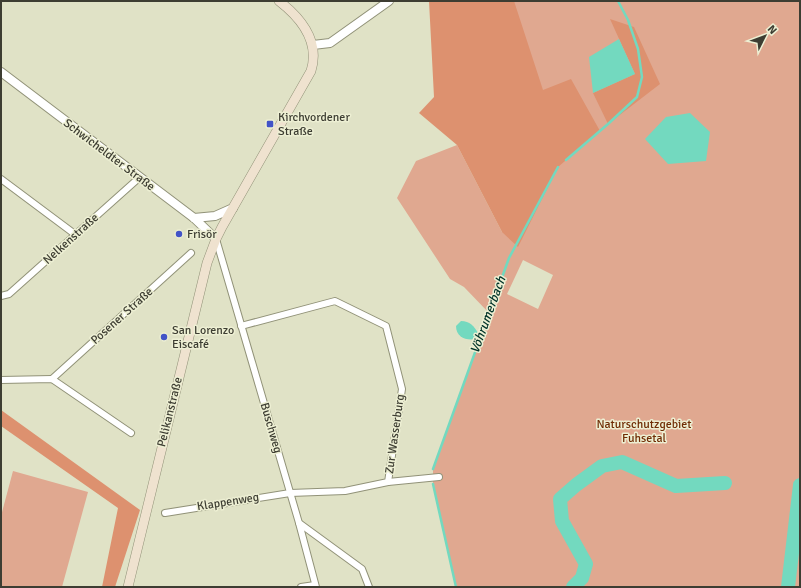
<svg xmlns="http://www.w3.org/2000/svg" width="801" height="588" font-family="Signika,sans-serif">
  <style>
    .green { fill: #e0a890; fill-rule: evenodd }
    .forest { fill: #dd916f }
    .water { fill: #73d9bf }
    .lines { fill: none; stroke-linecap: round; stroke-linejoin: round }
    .stream { stroke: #73d9bf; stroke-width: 2.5 }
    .river { stroke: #73d9bf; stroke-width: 14 }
    .minor-casing { stroke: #919278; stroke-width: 8 }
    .tertiary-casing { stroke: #919278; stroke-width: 10 }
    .secondary-casing { stroke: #919278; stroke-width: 10 }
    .minor { stroke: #fff; stroke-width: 6 }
    .tertiary { stroke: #fff; stroke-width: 8 }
    .secondary { stroke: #efe2cf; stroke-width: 9 }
    .poi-dot { fill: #4253c7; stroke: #edefd3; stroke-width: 1.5 }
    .labels { text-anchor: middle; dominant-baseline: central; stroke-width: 3; stroke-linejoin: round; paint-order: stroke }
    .poi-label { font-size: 12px; fill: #3d3d32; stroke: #edefd3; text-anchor: start }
    .street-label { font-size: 12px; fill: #3d3d32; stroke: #edefd3 }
    .park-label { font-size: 12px; fill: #702c04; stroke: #edefd3 }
    .water-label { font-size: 13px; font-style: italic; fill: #003228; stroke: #edefd3 }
  </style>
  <rect width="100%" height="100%" fill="#e0e2c6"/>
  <g class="green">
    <path d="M506 1H800V587H456L433 484V469L489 313 464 287 450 279 397 198 416 161 457 145 502 232ZM523 260 553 275 538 309 507 294Z"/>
    <path d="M13 471 88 492 62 587H1V516Z"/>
  </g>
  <g class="forest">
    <path d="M429 1H514L543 90 571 79 600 131 558 167 518 247 502 232 457 145 419 113 434 97Z"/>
    <path d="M610 19 634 27 660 84 608 124 593 93 635 74Z"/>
    <path d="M1 410 140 510 115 587H102L118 508 1 426Z"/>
  </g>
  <g class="water">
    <path d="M619 39 635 74 593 93 589 57Z"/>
    <path d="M690 113 710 132 706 161 668 164 645 139 666 117Z"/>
    <path d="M461 321C470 321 474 326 478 333L476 339C466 341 456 337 456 326Z"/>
  </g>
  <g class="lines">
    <g class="stream">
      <path d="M566 160 608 124 637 97 642 77 638 49 628 20 618 1"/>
      <path d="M433 469 509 258 558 167"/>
      <path d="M433 484 456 587"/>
    </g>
    <g class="river">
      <path d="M573 587 582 578 586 564 562 521 560 499 576 485 602 466 622 462 676 486 725 483"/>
      <path d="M788 587 800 485"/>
    </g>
    <defs>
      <g id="minor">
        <path d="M1 179 76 235"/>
        <path d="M216 239 299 523 362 569 369 587"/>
        <path d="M1 296 9 294 140 177"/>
        <path d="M52 379 191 253"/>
        <path d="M1 380 52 379 131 433"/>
        <path d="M388 482 439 477"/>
        <path d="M165 513 290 493 345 491 388 482 402 389 386 326 335 301 241 326"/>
        <path d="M299 523 316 587"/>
        <path d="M301 587 315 585"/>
      </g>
      <g id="tertiary">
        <path d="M313 45 330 43 389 1"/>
        <path d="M1 72 194 218 216 239"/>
        <path d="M194 218 215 216 233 208"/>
      </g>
      <path id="secondary" d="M128 587 207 263 216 239 222 227 311 71C320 42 301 18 279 1"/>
    </defs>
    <use href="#minor" class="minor-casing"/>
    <use href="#tertiary" class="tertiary-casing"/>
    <use href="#secondary" class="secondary-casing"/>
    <use href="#minor" class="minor"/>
    <use href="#tertiary" class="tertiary"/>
    <use href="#secondary" class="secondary"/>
  </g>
  <g class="poi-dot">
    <rect x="266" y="120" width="8" height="8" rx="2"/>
    <circle cx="179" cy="234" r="4"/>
    <circle cx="164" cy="337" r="4"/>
  </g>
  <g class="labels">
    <g class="poi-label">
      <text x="278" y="117">Kirchvordener<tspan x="278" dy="14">Straße</tspan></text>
      <text x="187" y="234">Frisör</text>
      <text x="172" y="330">San Lorenzo<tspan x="172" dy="14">Eiscafé</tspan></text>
    </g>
    <g class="street-label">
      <text transform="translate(109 155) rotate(37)">Schwicheldter Straße</text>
      <text transform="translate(71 239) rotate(-42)">Nelkenstraße</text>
      <text transform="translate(122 316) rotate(-42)">Posener Straße</text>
      <text transform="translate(170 412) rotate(-76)">Pelikanstraße</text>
      <text transform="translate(271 428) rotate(74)">Buschweg</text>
      <text transform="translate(395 434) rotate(-82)">Zur Wasserburg</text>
      <text transform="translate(228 502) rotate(-9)">Klappenweg</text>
    </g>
    <g class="park-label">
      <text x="644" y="424">Naturschutzgebiet<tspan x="644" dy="14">Fuhsetal</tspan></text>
    </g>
    <g class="water-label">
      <text transform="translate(488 315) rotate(-70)">Vöhrumerbach</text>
    </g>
  </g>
  <rect width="801" height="588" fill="none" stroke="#3d3d32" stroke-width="4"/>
  <g transform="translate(765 36) rotate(48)" stroke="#edefd3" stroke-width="3" paint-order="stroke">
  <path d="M0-3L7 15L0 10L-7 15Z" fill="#3d3d32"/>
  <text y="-6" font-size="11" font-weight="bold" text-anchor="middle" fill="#3d3d32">N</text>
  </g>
</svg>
